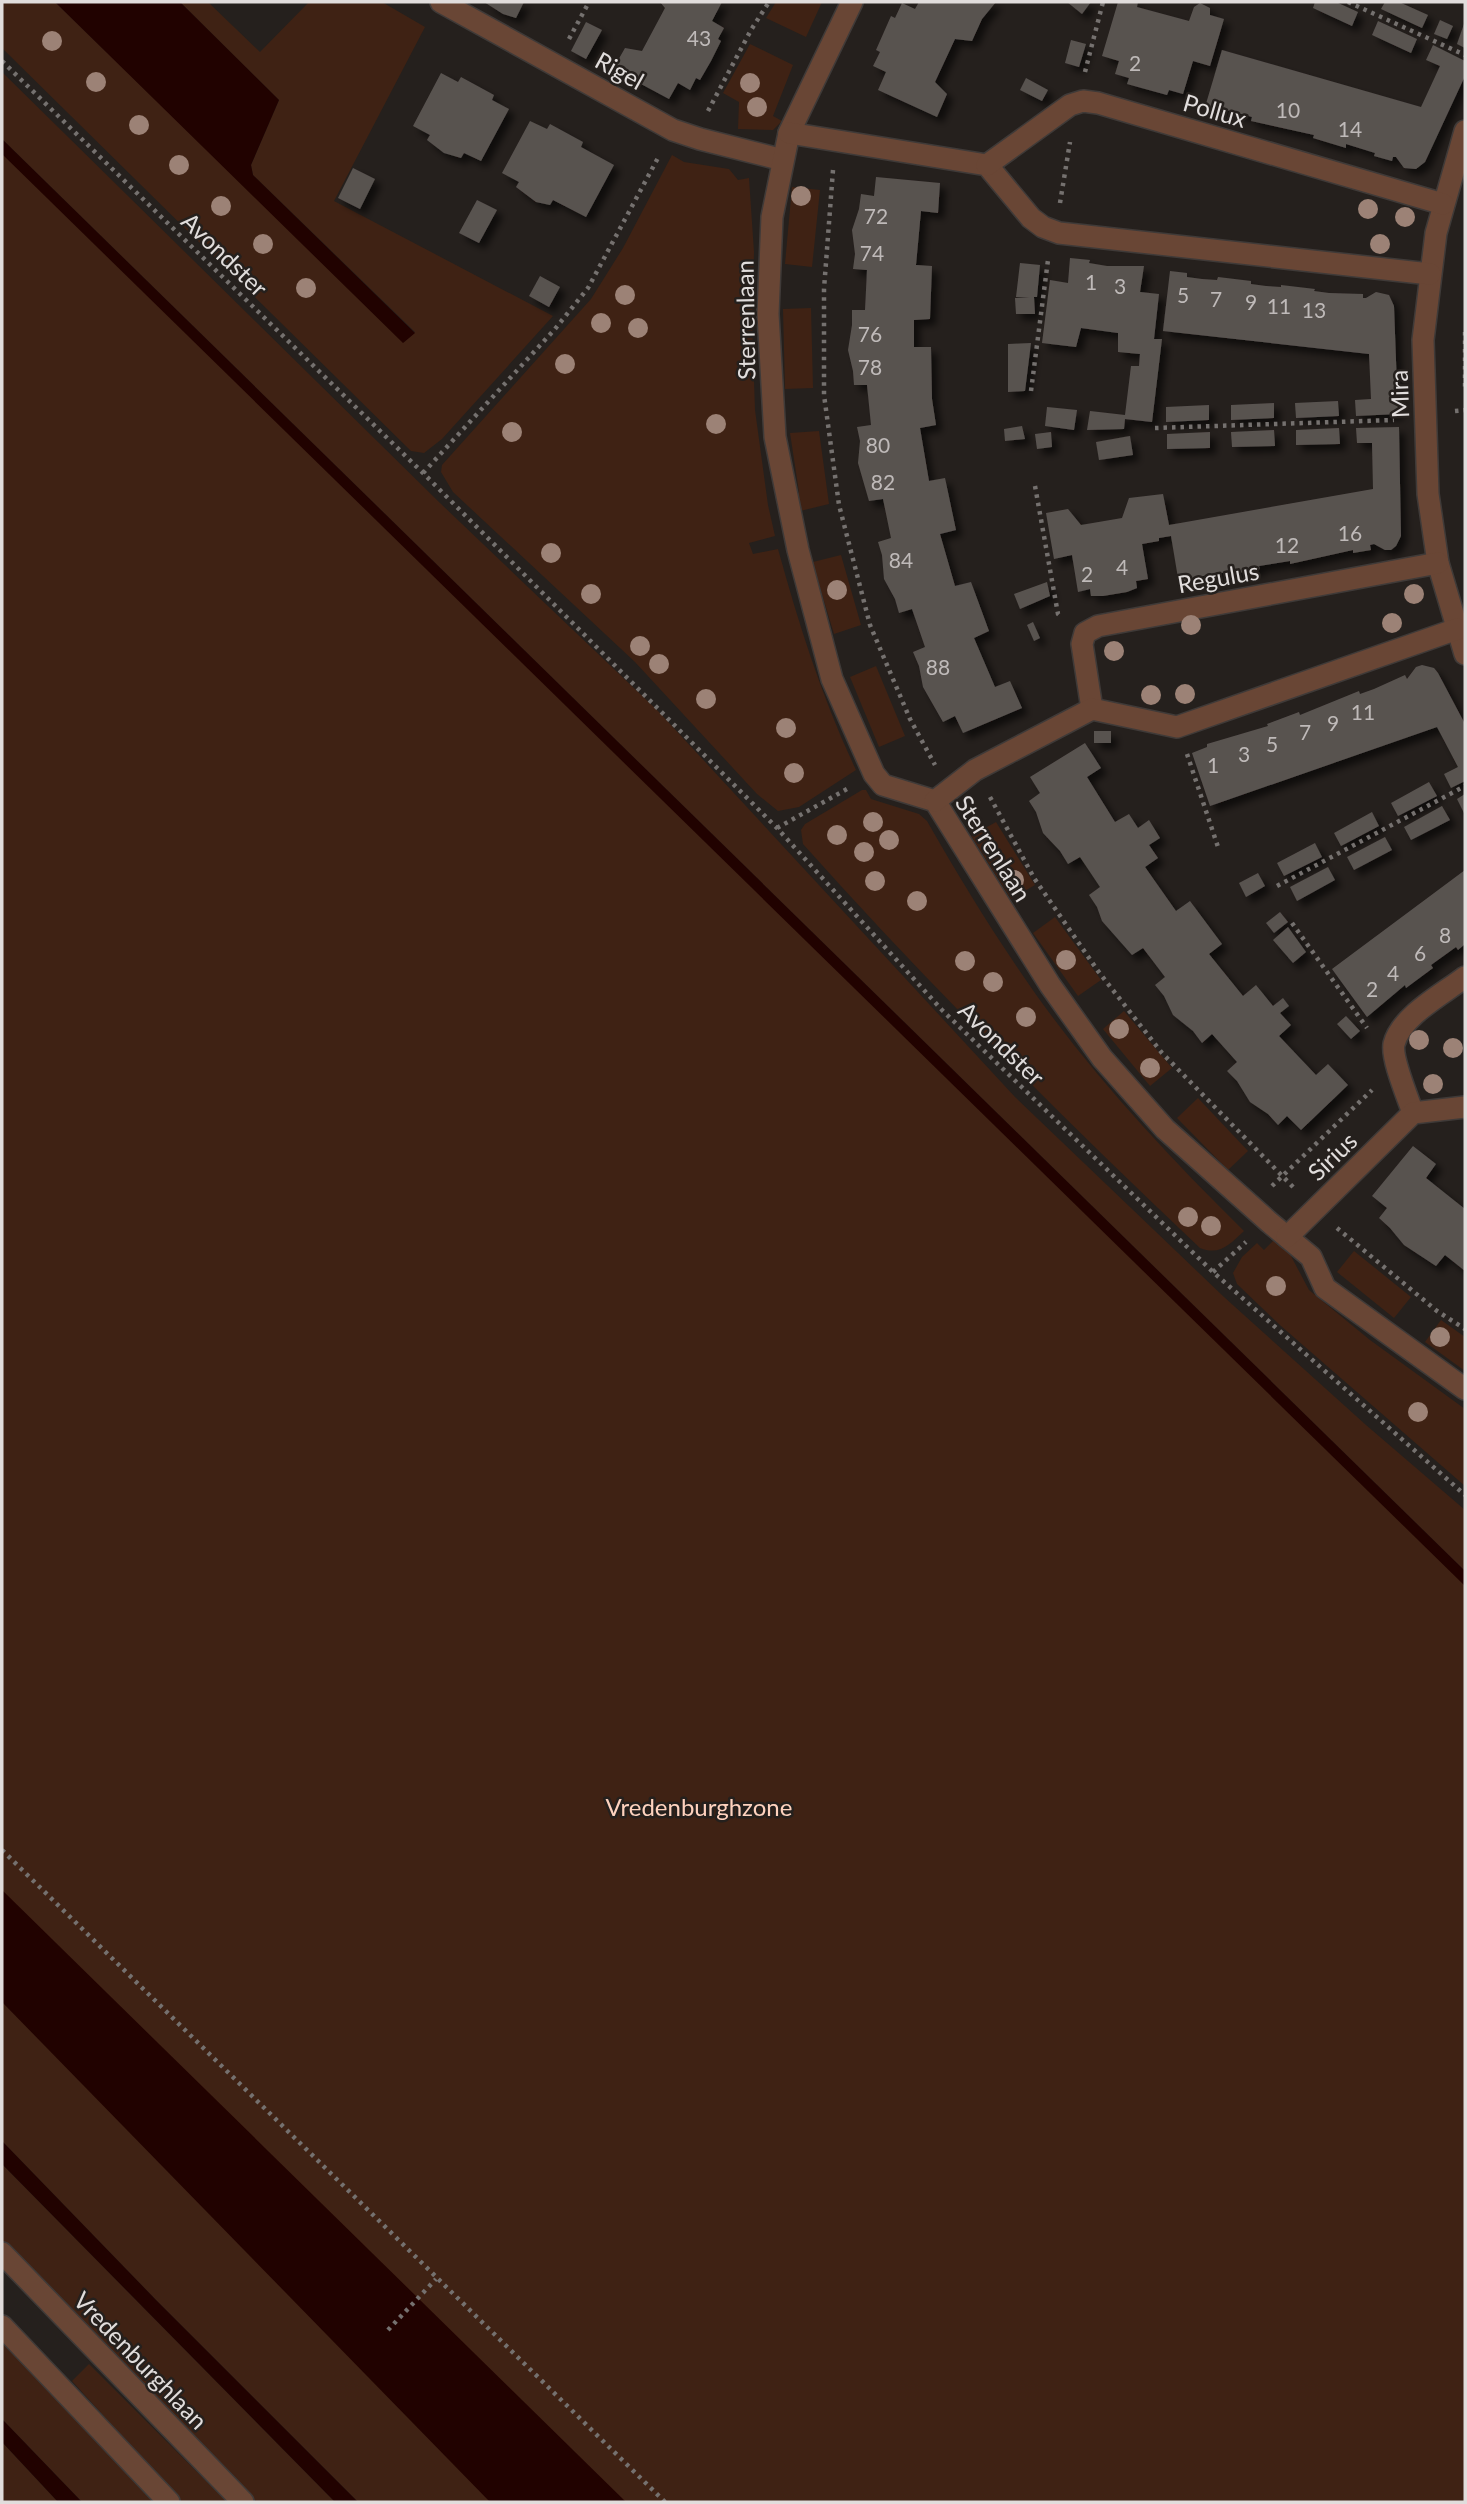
<svg xmlns="http://www.w3.org/2000/svg" width="1467" height="2504" font-family="Lato,sans-serif">
  <style>
    .green { fill: #3f2214 }
    .water { fill: #210200 }
    .building { fill: #595350; filter: url(#shadow) }
    .lines { fill: none; stroke-linecap: round; stroke-linejoin: round }
    .minor-casing { stroke: #3f3a38; stroke-width: 24 }
    .tertiary-casing { stroke: #3f3a38; stroke-width: 24 }
    .path { stroke: #75716f; stroke-width: 4.5; stroke-dasharray: 3.5 5; stroke-linecap: butt }
    .minor { stroke: #694635; stroke-width: 21 }
    .tertiary { stroke: #694635; stroke-width: 21 }
    .tree { fill: #9c8276 }
    .labels { text-anchor: middle; dominant-baseline: central; stroke-width: 5; stroke-linejoin: round; paint-order: stroke }
    .number-label { font-size: 21px; fill: #bfbab9 }
    .street-label { font-size: 24px; fill: #e1dddc; stroke: #25201d }
    .park-label { font-size: 24px; fill: #fed2be; stroke: #25201d }
  </style>
  <defs>
    <filter id="shadow"><feDropShadow dx="6" dy="6" stdDeviation="3.5" flood-color="#0009"/></filter>
  </defs>
  <rect width="100%" height="100%" fill="#25201d"/>
  <g class="green">
    <path d="M2 2H55L404 342 415 332 253 175 251 165 279 100 180 2H208L260 52 309 2H382L425 27 334 201 553 316 442 439 424 453 411 451 2 48Z"/>
    <path d="M776 2H822L806 37 766 18Z"/>
    <path d="M750 44 793 65 773 116 782 121 773 130 738 129 739 102 723 93Z"/>
    <path d="M2 72 440 503 658 711 1015 1097 1224 1297 1366 1425 1465 1510V1571L2 139Z"/>
    <path d="M2 149 1465 1580V2502H358L156 2300 2 2141Z"/>
    <path d="M672 155 684 162 729 169 738 180 749 178 754 252 752 322 755 410 768 505 775 536 749 543 753 554 778 549C799 625 822 698 856 770L799 807 778 811 757 794 635 662 453 492 441 472 442 465 591 299 623 248Z"/>
    <path d="M792 187 820 190 812 267 785 264Z"/>
    <path d="M811 308 813 388 785 389 783 309Z"/>
    <path d="M819 431 829 504 796 512 794 499 799 492 790 433Z"/>
    <path d="M841 555 861 625 834 634 814 568 809 563Z"/>
    <path d="M876 666 905 736 879 747 850 677Z"/>
    <path d="M862 790H866L871 799 919 814 927 821C961 881 997 939 1037 996 1098 1081 1170 1158 1244 1231 1230 1244 1220 1256 1200 1248 1063 1118 929 985 803 844L801 830 805 824Z"/>
    <path d="M996 822 1035 885 1011 899 971 836Z"/>
    <path d="M1055 917 1101 980 1078 996 1033 933Z"/>
    <path d="M1124 1011 1172 1068 1150 1086 1103 1029Z"/>
    <path d="M1198 1098 1248 1151 1228 1170 1177 1118Z"/>
    <path d="M1276 1238 1283 1241 1309 1290 1370 1340 1465 1409V1486L1281 1326 1237 1284 1233 1273 1242 1257 1257 1243 1264 1250Z"/>
    <path d="M1354 1251 1411 1297 1394 1318 1337 1272Z"/>
    <path d="M1441 1320 1465 1337V1371L1425 1342Z"/>
    <path d="M2 2164 335 2502H257L2 2243Z"/>
    <path d="M2 2341 153 2502H82L2 2419Z"/>
    <path d="M89 2364 227 2502H182L72 2381Z"/>
    <path d="M2 2442 58 2502H2Z"/>
  </g>
  <g class="water">
    <path d="M55 2H180L279 100 251 165 253 175 415 333 403 343Z"/>
    <path d="M2 139 1465 1571V1586L2 154Z"/>
    <path d="M2 1890 626 2502H490L2 2002Z"/>
    <path d="M2 2141 156 2300 358 2502H335L2 2164Z"/>
    <path d="M2 2419 80 2500 82 2502H58L2 2442Z"/>
  </g>
  <g class="building">
    <path d="M484 2H524L516 18 503 14Z"/>
    <path d="M660 2H722L712 21 724 28 718 39 721 41 711 61 700 80 696 78 690 90 678 83 669 99 613 69 625 48 642 51 665 8Z"/>
    <path d="M919 2H996L982 19 972 41 955 39 935 82 947 94 937 117 878 90 886 72 873 66 880 52 876 50 891 16 895 18 902 3 915 9Z"/>
    <path d="M1067 2H1091L1082 14Z"/>
    <path d="M1118 2H1138L1137 7 1189 21 1194 7 1200 3 1210 8V15L1224 19 1210 66 1193 61 1183 94 1169 90 1167 95 1127 84 1129 78 1115 74 1119 61 1102 56Z"/>
    <path d="M1315 2H1336L1358 12 1352 26 1313 8Z"/>
    <path d="M1385 2H1399L1428 15 1422 28 1381 9Z"/>
    <path d="M1440 20 1453 26 1447 39 1434 34Z"/>
    <path d="M1378 21 1417 39 1411 53 1372 35Z"/>
    <path d="M1465 21V48L1457 44Z"/>
    <path d="M586 22 602 30 586 59 571 51Z"/>
    <path d="M1071 40 1086 44 1079 67 1065 63Z"/>
    <path d="M1433 45 1465 61V76L1425 162 1416 169 1404 168 1396 157H1393L1392 161 1374 156 1375 153 1346 144V148L1313 138 1314 135 1251 121 1252 117 1223 109 1222 112 1205 107 1222 50 1421 107 1440 66 1426 60Z"/>
    <path d="M441 73 458 82 461 77 494 95 492 100 509 109 481 161 464 153 461 158 444 153 427 140 430 135 413 126Z"/>
    <path d="M1026 78 1048 90 1042 101 1020 90Z"/>
    <path d="M530 121 547 129 550 124 583 142 581 147 614 165 586 217 553 200 550 205 536 202 516 187 519 182 502 173Z"/>
    <path d="M353 168 375 179 360 209 338 198Z"/>
    <path d="M876 177 940 183 938 213 921 211 916 265 932 266 930 319 914 320V347H931L932 399 936 425 920 428 929 481 945 478 956 530 940 534 955 586 971 582 989 631 974 638 995 687 1010 681 1022 708 963 733 955 716 943 722 923 687 919 666 913 652 925 647 912 609 899 613 895 599 884 579 882 555 878 542 891 538 883 499 869 501 858 463 860 441 857 427 871 425 867 385H854L853 371 848 350 852 325V310H865L867 270 853 269 855 254 852 230 859 209 861 194 874 196Z"/>
    <path d="M477 200 497 210 479 243 459 233Z"/>
    <path d="M1070 258 1090 260 1089 263 1107 266H1144L1140 292 1159 294 1154 339H1162L1152 422 1125 419 1124 429 1087 430 1090 411 1125 415 1131 366H1139L1140 354 1118 352V333L1081 328 1076 347 1042 343 1050 280 1068 283Z"/>
    <path d="M1020 263 1040 265 1037 297H1034L1035 314H1016L1015 298H1030L1016 297Z"/>
    <path d="M1170 271 1187 273V277L1202 279 1217 280 1218 277 1251 281V284L1266 286 1281 287V285L1315 289 1314 291 1329 293 1363 294V298H1366L1376 292 1389 295 1394 306 1398 414 1356 416 1355 400 1371 399 1369 354 1163 331Z"/>
    <path d="M540 276 560 287 549 307 529 296Z"/>
    <path d="M1031 343 1025 391 1008 392V344Z"/>
    <path d="M1338 401 1339 416 1296 418 1295 403Z"/>
    <path d="M1274 403V418L1231 420V405Z"/>
    <path d="M1209 405V420L1166 422V407Z"/>
    <path d="M1047 407 1077 410 1074 430 1045 426Z"/>
    <path d="M1022 426 1025 439 1005 441 1004 429Z"/>
    <path d="M1399 427 1401 536 1396 546 1391 550H1385L1374 544 1370 545 1371 550 1353 553V550L1290 564V561L1259 566 1260 569 1227 575V572L1211 575 1197 577V581L1179 584 1171 536 1159 538V541L1142 544 1148 579 1136 581 1137 588 1127 592 1103 596H1091L1090 589 1078 592 1072 555 1054 559 1046 513 1068 509 1081 525 1122 518 1129 498 1163 494 1169 525 1373 489 1372 443H1357L1356 428Z"/>
    <path d="M1339 428 1340 444 1296 445V430Z"/>
    <path d="M1274 430 1275 446 1232 447 1231 432Z"/>
    <path d="M1051 432 1052 447 1037 449 1035 434Z"/>
    <path d="M1210 432V448L1167 449V434Z"/>
    <path d="M1130 436 1133 455 1099 460 1096 442Z"/>
    <path d="M1047 582 1050 596 1020 609 1014 594Z"/>
    <path d="M1033 622 1040 638 1034 641 1027 625Z"/>
    <path d="M1422 665 1434 668 1438 673 1465 724V781L1451 788 1444 774 1458 767 1437 727 1210 806 1192 753 1207 747V744L1268 726 1267 724 1299 712 1300 715 1359 691 1360 694 1374 689 1405 675 1407 679 1416 667Z"/>
    <rect x="1094" y="731" width="17" height="12"/>
    <path d="M1085 743 1101 768 1087 777 1115 822 1129 814 1138 828 1149 820 1160 838 1149 845 1158 858 1145 867 1176 911 1190 901 1222 944 1209 954 1243 996 1256 985 1273 1006 1283 998 1289 1006 1280 1013 1291 1025 1279 1036 1316 1075 1328 1064 1348 1085 1301 1130 1287 1116 1278 1125 1268 1114 1250 1102 1237 1081 1227 1071 1237 1062 1212 1034 1202 1043 1193 1031 1173 1015 1164 996 1155 985 1165 977 1143 948 1132 955 1102 921 1097 907 1089 895 1100 887 1080 857 1068 864 1060 851 1043 833 1036 812 1029 801 1040 793 1030 777Z"/>
    <path d="M1429 782 1437 796 1398 816 1391 803Z"/>
    <path d="M1465 794V815L1457 799Z"/>
    <path d="M1442 806 1450 820 1411 840 1404 827Z"/>
    <path d="M1372 812 1379 826 1341 846 1334 833Z"/>
    <path d="M1385 837 1392 850 1354 870 1347 857Z"/>
    <path d="M1315 843 1322 857 1284 876 1277 863Z"/>
    <path d="M1328 867 1335 880 1297 901 1290 887Z"/>
    <path d="M1465 870V944L1458 950 1456 947 1431 965 1433 968 1406 988 1405 985 1367 1017 1332 969Z"/>
    <path d="M1258 873 1265 886 1246 897 1239 883Z"/>
    <path d="M1280 912 1288 922 1274 933 1266 923Z"/>
    <path d="M1288 927 1306 952 1293 963 1273 940Z"/>
    <path d="M1346 1016 1360 1031 1351 1039 1337 1024Z"/>
    <path d="M1413 1146 1436 1164 1426 1178 1465 1209V1271L1445 1255 1436 1266 1404 1245 1390 1228 1379 1218 1387 1208 1372 1196Z"/>
  </g>
  <g class="lines">
    <defs>
      <g id="minor">
        <path d="M441 2 673 130 700 139 783 160"/>
        <path d="M852 2 789 133 772 217 768 314 775 437 798 550 832 679 874 774 883 785 935 801 1050 985 1102 1058 1165 1129 1269 1222 1311 1257 1325 1288 1465 1389"/>
        <path d="M1465 131 1436 233 1423 340 1428 494 1438 563 1465 654"/>
        <path d="M789 133 987 165 1031 218 1043 227 1059 233 1430 274"/>
        <path d="M987 165 1070 105 1083 101 1098 103 1443 204"/>
        <path d="M1092 709 1082 644 1085 633 1098 626 1438 563"/>
        <path d="M935 801 975 770 1092 709 1177 727 1457 629"/>
        <path d="M1413 1113C1408 1098 1391 1058 1394 1044 1401 1016 1443 994 1465 977"/>
        <path d="M1287 1237 1413 1113 1465 1107"/>
      </g>
      <g id="tertiary">
        <path d="M2 2253 243 2502"/>
        <path d="M2 2326 169 2502"/>
      </g>
    </defs>
    <use href="#minor" class="minor-casing"/>
    <use href="#tertiary" class="tertiary-casing"/>
    <g class="path">
      <path d="M1348 2 1465 55"/>
      <path d="M569 39 589 2"/>
      <path d="M2 61 423 473 777 828 942 1010 1213 1272 1465 1495"/>
      <path d="M1085 72 1103 2"/>
      <path d="M708 111 751 30 769 2"/>
      <path d="M833 170 824 289V395L839 505 870 625 910 719 935 765"/>
      <path d="M1060 203 1070 142"/>
      <path d="M1465 332V387"/>
      <path d="M1031 391 1048 260"/>
      <path d="M1455 411 1465 410"/>
      <path d="M1155 428 1394 420"/>
      <path d="M423 473 555 329 588 288 659 156"/>
      <path d="M1035 486 1058 614 1061 617"/>
      <path d="M1187 754 1218 847"/>
      <path d="M990 797 1034 878 1098 971 1162 1053 1295 1189"/>
      <path d="M777 828 847 789"/>
      <path d="M1277 886 1465 786"/>
      <path d="M1292 923 1367 1028"/>
      <path d="M1272 1186 1372 1090"/>
      <path d="M1337 1228 1437 1311 1465 1329"/>
      <path d="M1213 1272 1246 1242"/>
      <path d="M2 1850 665 2502"/>
      <path d="M388 2330 436 2279"/>
    </g>
    <use href="#minor" class="minor"/>
    <use href="#tertiary" class="tertiary"/>
  </g>
  <g class="tree">
    <circle cx="52" cy="41" r="10"/>
    <circle cx="96" cy="82" r="10"/>
    <circle cx="750" cy="83" r="10"/>
    <circle cx="757" cy="107" r="10"/>
    <circle cx="139" cy="125" r="10"/>
    <circle cx="179" cy="165" r="10"/>
    <circle cx="801" cy="196" r="10"/>
    <circle cx="221" cy="206" r="10"/>
    <circle cx="1368" cy="209" r="10"/>
    <circle cx="1405" cy="217" r="10"/>
    <circle cx="263" cy="244" r="10"/>
    <circle cx="1380" cy="244" r="10"/>
    <circle cx="306" cy="288" r="10"/>
    <circle cx="625" cy="295" r="10"/>
    <circle cx="601" cy="323" r="10"/>
    <circle cx="638" cy="328" r="10"/>
    <circle cx="565" cy="364" r="10"/>
    <circle cx="716" cy="424" r="10"/>
    <circle cx="512" cy="432" r="10"/>
    <circle cx="551" cy="553" r="10"/>
    <circle cx="837" cy="590" r="10"/>
    <circle cx="591" cy="594" r="10"/>
    <circle cx="1414" cy="594" r="10"/>
    <circle cx="1392" cy="623" r="10"/>
    <circle cx="1191" cy="625" r="10"/>
    <circle cx="640" cy="646" r="10"/>
    <circle cx="1114" cy="651" r="10"/>
    <circle cx="659" cy="664" r="10"/>
    <circle cx="1185" cy="694" r="10"/>
    <circle cx="1151" cy="695" r="10"/>
    <circle cx="706" cy="699" r="10"/>
    <circle cx="786" cy="728" r="10"/>
    <circle cx="794" cy="773" r="10"/>
    <circle cx="873" cy="822" r="10"/>
    <circle cx="837" cy="835" r="10"/>
    <circle cx="889" cy="840" r="10"/>
    <circle cx="864" cy="852" r="10"/>
    <circle cx="1014" cy="880" r="10"/>
    <circle cx="875" cy="881" r="10"/>
    <circle cx="917" cy="901" r="10"/>
    <circle cx="1066" cy="960" r="10"/>
    <circle cx="965" cy="961" r="10"/>
    <circle cx="993" cy="982" r="10"/>
    <circle cx="1026" cy="1017" r="10"/>
    <circle cx="1119" cy="1029" r="10"/>
    <circle cx="1419" cy="1040" r="10"/>
    <circle cx="1453" cy="1048" r="10"/>
    <circle cx="1150" cy="1068" r="10"/>
    <circle cx="1433" cy="1084" r="10"/>
    <circle cx="1188" cy="1217" r="10"/>
    <circle cx="1211" cy="1226" r="10"/>
    <circle cx="1276" cy="1286" r="10"/>
    <circle cx="1440" cy="1337" r="10"/>
    <circle cx="1418" cy="1412" r="10"/>
  </g>
  <g class="labels">
    <g class="number-label">
      <text x="699" y="37">43</text>
      <text x="1135" y="62">2</text>
      <text x="1288" y="109">10</text>
      <text x="1350" y="128">14</text>
      <text x="876" y="215">72</text>
      <text x="872" y="252">74</text>
      <text x="1091" y="281">1</text>
      <text x="1120" y="285">3</text>
      <text x="1183" y="294">5</text>
      <text x="1216" y="298">7</text>
      <text x="1251" y="301">9</text>
      <text x="1279" y="305">11</text>
      <text x="1314" y="309">13</text>
      <text x="870" y="333">76</text>
      <text x="870" y="366">78</text>
      <text x="878" y="444">80</text>
      <text x="883" y="481">82</text>
      <text x="1350" y="532">16</text>
      <text x="1287" y="544">12</text>
      <text x="901" y="559">84</text>
      <text x="1122" y="566">4</text>
      <text x="1087" y="573">2</text>
      <text x="938" y="666">88</text>
      <text x="1363" y="711">11</text>
      <text x="1333" y="722">9</text>
      <text x="1305" y="731">7</text>
      <text x="1272" y="743">5</text>
      <text x="1244" y="753">3</text>
      <text x="1213" y="764">1</text>
      <text x="1445" y="934">8</text>
      <text x="1420" y="952">6</text>
      <text x="1393" y="972">4</text>
      <text x="1372" y="988">2</text>
    </g>
    <g class="street-label">
      <text transform="translate(620 70) rotate(29)">Rigel</text>
      <text transform="translate(1215 110) rotate(16)">Pollux</text>
      <text transform="translate(225 254) rotate(44)">Avondster</text>
      <text transform="translate(745 320) rotate(-91)">Sterrenlaan</text>
      <text transform="translate(1399 394) rotate(-92)">Mira</text>
      <text transform="translate(1218 577) rotate(-10)">Regulus</text>
      <text transform="translate(994 848) rotate(58)">Sterrenlaan</text>
      <text transform="translate(1002 1043) rotate(44)">Avondster</text>
      <text transform="translate(1332 1156) rotate(-44)">Sirius</text>
      <text transform="translate(141 2360) rotate(46)">Vredenburghlaan</text>
    </g>
    <g class="park-label">
      <text x="699" y="1806">Vredenburghzone</text>
    </g>
  </g>
  <rect width="1467" height="2504" fill="none" stroke="#e1dddc" stroke-width="7"/>
</svg>
